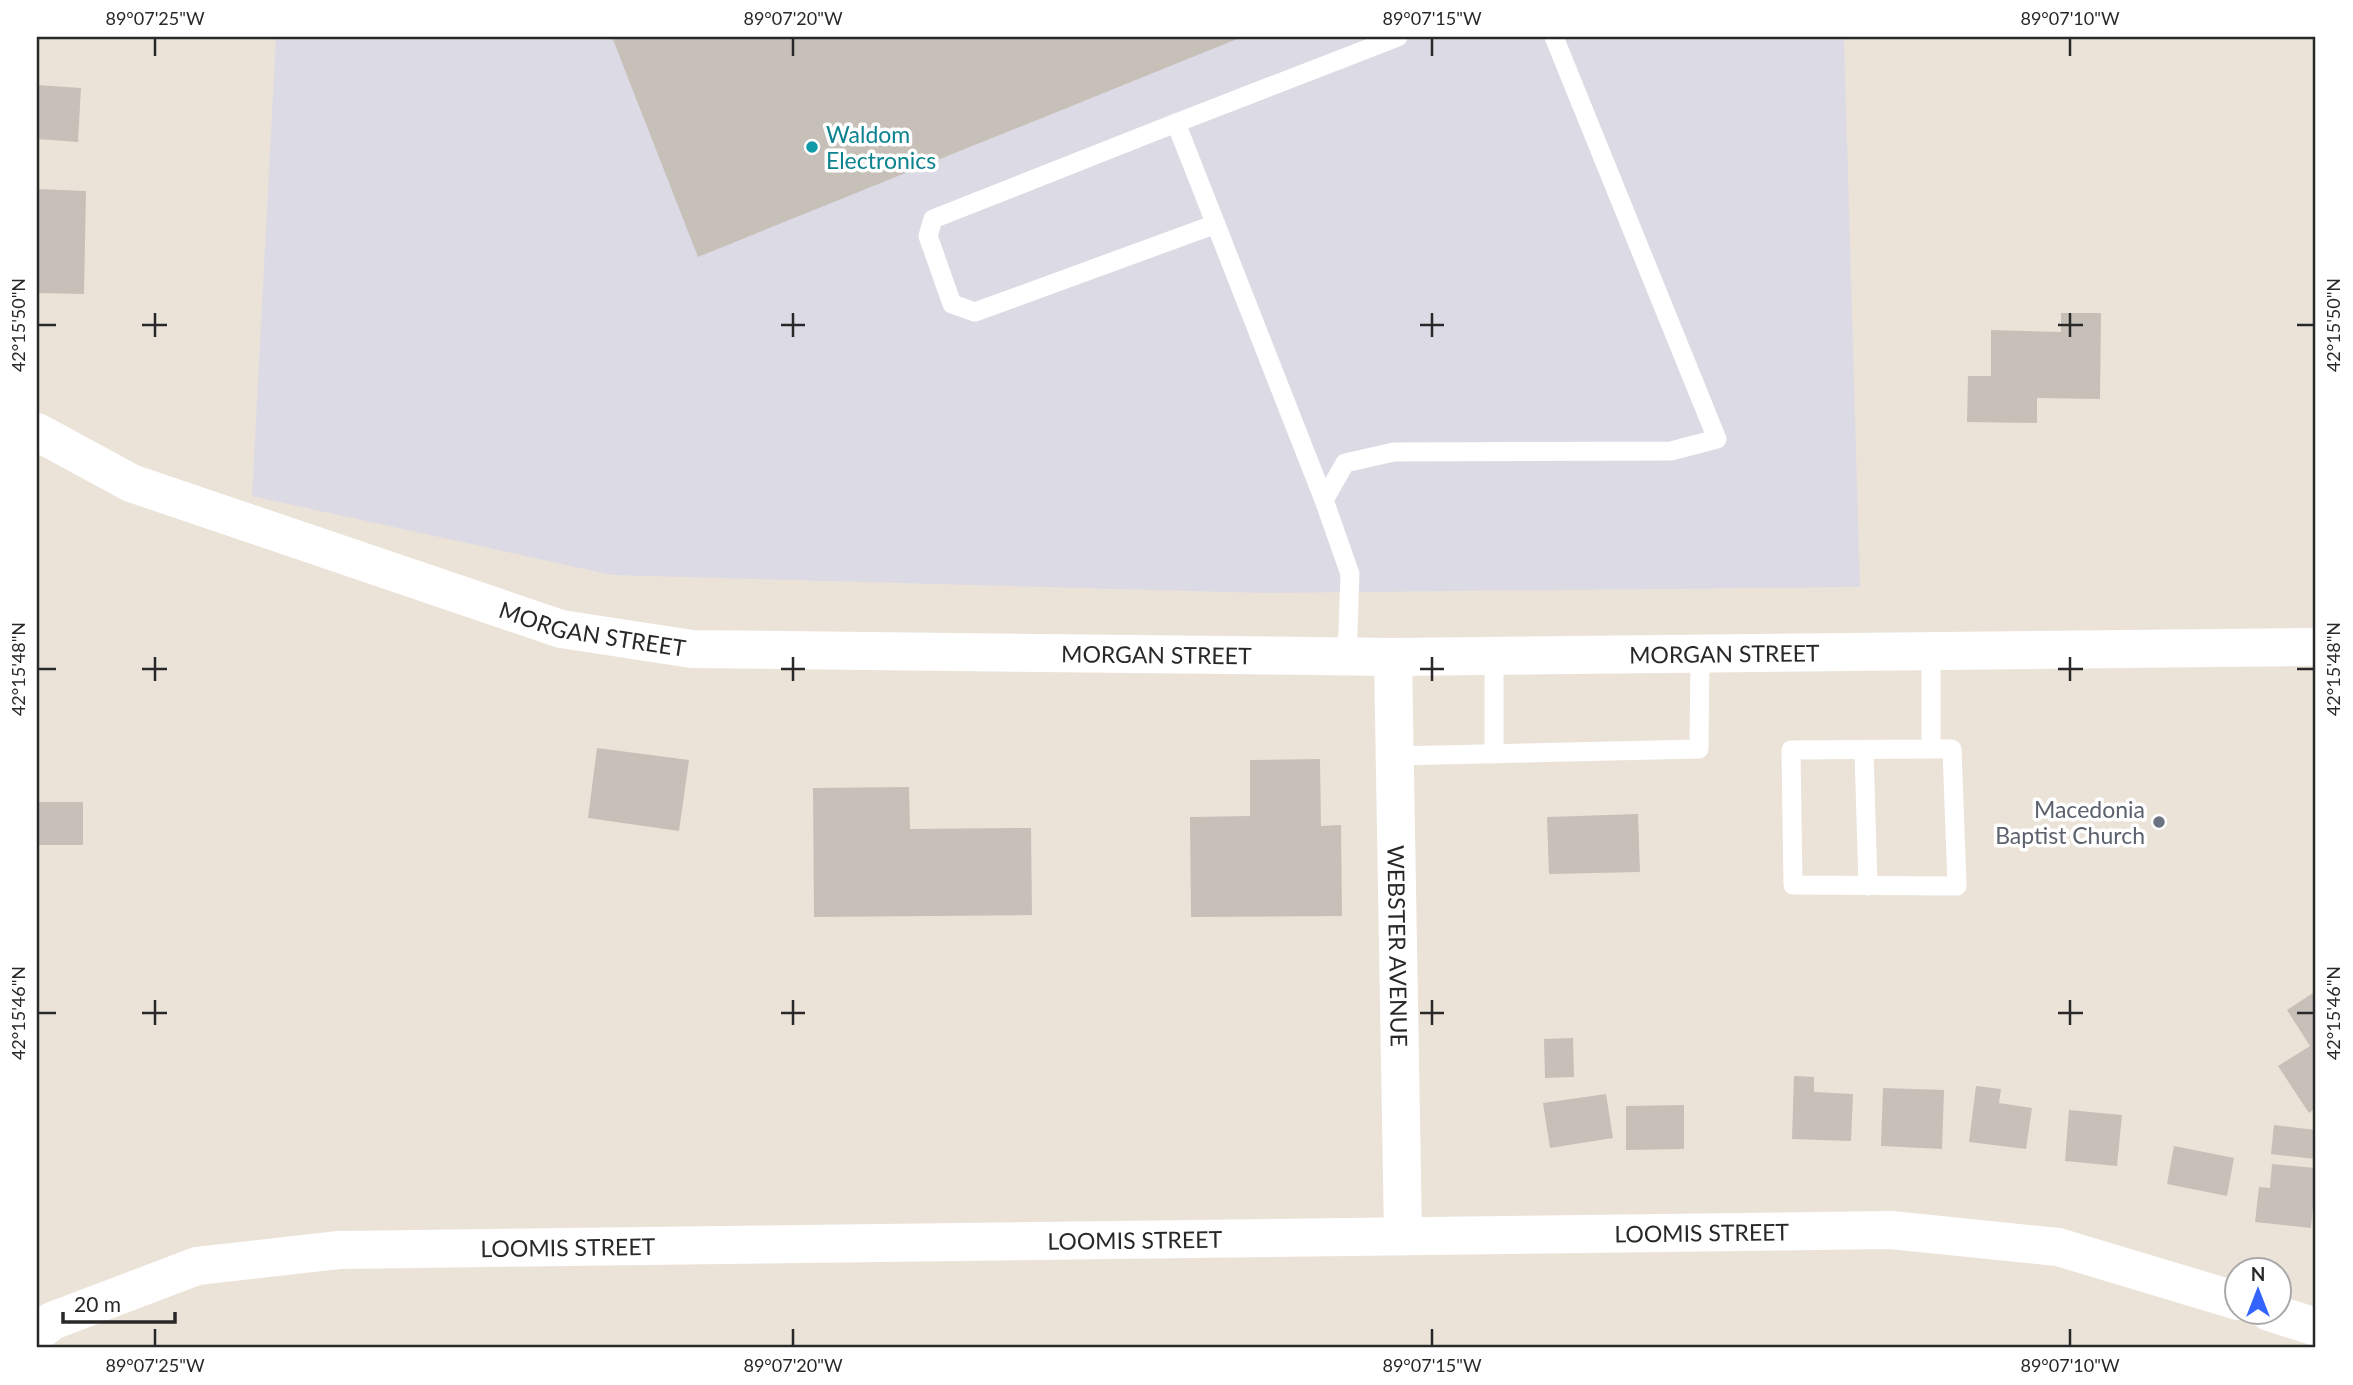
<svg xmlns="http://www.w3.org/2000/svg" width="2353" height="1385" font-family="Lato,sans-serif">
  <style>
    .industrial { fill: #dcdae4 }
    .building { fill: #c7c0b8 }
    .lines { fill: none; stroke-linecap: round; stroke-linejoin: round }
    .service { stroke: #fff; stroke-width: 19 }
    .minor { stroke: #fff; stroke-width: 38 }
    .secondary { stroke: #fff; stroke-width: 38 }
    .ticks { fill: none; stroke: #282828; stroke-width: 2.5 }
    .culture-dot { fill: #0f9aa8; stroke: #fff; stroke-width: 2.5 }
    .worship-dot { fill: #6b7280; stroke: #fff; stroke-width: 2.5 }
    .labels { text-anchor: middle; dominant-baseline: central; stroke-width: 7; stroke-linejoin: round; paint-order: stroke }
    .culture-label { font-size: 23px; fill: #0d838f; stroke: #fff; text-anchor: start }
    .street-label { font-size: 23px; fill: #282828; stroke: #fff }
    .worship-label { font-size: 23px; fill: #5b616d; stroke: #fff; text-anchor: end }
    .neatline { fill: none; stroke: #282828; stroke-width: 2.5 }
    .ticks-label { font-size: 18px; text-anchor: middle; fill: #282828 }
  </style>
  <rect width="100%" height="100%" fill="#ece3d8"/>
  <path class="industrial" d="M276 37H1844L1860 587 1263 593 612 575 252 496Z"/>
  <g class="building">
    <path d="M612 37H1242L698 257Z"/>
    <path d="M37 85 81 88 78 142 37 139Z"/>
    <path d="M37 189 86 191 84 294 37 293Z"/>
    <path d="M2061 313H2101L2100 399 2037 398V423L1967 422 1968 376H1991V330L2061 332Z"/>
    <path d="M597 748 689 760 679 831 588 818Z"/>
    <path d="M1320 759 1321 826 1341 825 1342 916 1191 917 1190 817 1250 816V760Z"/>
    <path d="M909 787 910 829 1031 828 1032 915 814 917 813 788Z"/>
    <rect x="37" y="802" width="46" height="43"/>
    <path d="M1638 814 1640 872 1549 874 1547 817Z"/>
    <path d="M2316 991V1108L2309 1113 2278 1066 2310 1046 2287 1010Z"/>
    <path d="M1573 1038 1574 1077 1545 1078 1544 1039Z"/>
    <path d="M1794 1076 1814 1077V1092L1853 1094 1851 1141 1792 1139Z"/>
    <path d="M1976 1086 2001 1089 1999 1103 2032 1108 2026 1149 1969 1142Z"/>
    <path d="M1883 1088 1944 1090 1942 1149 1881 1146Z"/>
    <path d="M1606 1094 1613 1138 1550 1148 1543 1103Z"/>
    <path d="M1684 1105V1149L1626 1150V1106Z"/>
    <path d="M2069 1110 2122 1115 2117 1166 2065 1161Z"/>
    <path d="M2274 1125 2316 1130 2315 1159 2271 1154Z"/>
    <path d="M2174 1146 2234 1158 2227 1196 2167 1184Z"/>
    <path d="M2272 1164 2316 1168 2311 1228 2255 1222 2259 1187 2270 1188Z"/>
  </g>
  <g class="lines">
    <g class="service">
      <path d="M1176 123 1398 37"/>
      <path d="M1216 224 975 312 952 304 928 236 933 219 1176 123 1324 500 1350 574 1347 657"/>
      <path d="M1324 500 1345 463 1394 452 1671 451 1717 439 1554 37"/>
      <path d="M1931 651V749L1791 750 1793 885 1957 886 1952 749H1931"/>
      <path d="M1494 656V754"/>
      <path d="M1864 751 1868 886"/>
      <path d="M1395 756 1699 749 1700 654"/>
    </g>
    <g class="minor">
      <path id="s1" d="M1393 657 1403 1235"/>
      <path d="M2269 1312 2316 1327"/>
      <path id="s2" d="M37 1333 52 1321 197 1266 339 1250 1891 1230 2058 1247 2238 1301"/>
    </g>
    <path class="secondary" id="s3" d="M37 432 131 483 561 629 692 649 1393 657 2316 647"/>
  </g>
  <path class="ticks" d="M155 38V56M793 38V56M1432 38V56M2070 38V56M155 313V337M793 313V337M1432 313V337M2070 313V337M38 325H56M142 325H167M781 325H805M1420 325H1444M2058 325H2083M2297 325H2314M155 657V681M793 657V681M1432 657V681M2070 657V681M38 669H56M142 669H167M781 669H805M1420 669H1444M2058 669H2083M2297 669H2314M155 1000V1025M793 1000V1025M1432 1000V1025M2070 1000V1025M38 1013H56M142 1013H167M781 1013H805M1420 1013H1444M2058 1013H2083M2297 1013H2314M155 1329V1346M793 1329V1346M1432 1329V1346M2070 1329V1346"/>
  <circle class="culture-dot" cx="812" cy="147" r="7"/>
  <circle class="worship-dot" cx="2159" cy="822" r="7"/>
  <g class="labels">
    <g class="culture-label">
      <text x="826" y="134">Waldom<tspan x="826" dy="26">Electronics</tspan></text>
    </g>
    <g class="street-label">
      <text stroke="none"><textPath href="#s3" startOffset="592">MORGAN STREET</textPath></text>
      <text stroke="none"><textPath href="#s3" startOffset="1726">MORGAN STREET</textPath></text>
      <text stroke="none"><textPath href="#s3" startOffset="1158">MORGAN STREET</textPath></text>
      <text stroke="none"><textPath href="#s1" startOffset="289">WEBSTER AVENUE</textPath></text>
      <text stroke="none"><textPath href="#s2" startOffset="1680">LOOMIS STREET</textPath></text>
      <text stroke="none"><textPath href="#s2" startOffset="1113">LOOMIS STREET</textPath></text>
      <text stroke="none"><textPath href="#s2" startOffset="546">LOOMIS STREET</textPath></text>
    </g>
    <g class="worship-label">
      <text x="2145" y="809">Macedonia<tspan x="2145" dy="26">Baptist Church</tspan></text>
    </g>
  </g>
  <rect width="2353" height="1385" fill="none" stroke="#ffffff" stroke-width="77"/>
  <g transform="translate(2258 1291)"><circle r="33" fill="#ffffff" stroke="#a9a9a9" stroke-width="2"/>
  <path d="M0-5L12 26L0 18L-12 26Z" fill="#3364ff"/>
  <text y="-10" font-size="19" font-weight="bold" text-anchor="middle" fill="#282828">N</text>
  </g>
  <path d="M63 1312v10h112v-10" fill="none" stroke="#282828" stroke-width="3.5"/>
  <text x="74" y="1312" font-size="21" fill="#282828" stroke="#ffffff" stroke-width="5" paint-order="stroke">20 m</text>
  <rect x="38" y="38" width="2276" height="1308" class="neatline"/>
  <g class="ticks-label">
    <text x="155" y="25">89°07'25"W</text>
    <text x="793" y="25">89°07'20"W</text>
    <text x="1432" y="25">89°07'15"W</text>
    <text x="2070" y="25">89°07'10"W</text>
    <text transform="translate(19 325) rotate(-90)" y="6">42°15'50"N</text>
    <text transform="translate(2334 325) rotate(-90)" y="6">42°15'50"N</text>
    <text transform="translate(19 669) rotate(-90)" y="6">42°15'48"N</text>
    <text transform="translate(2334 669) rotate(-90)" y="6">42°15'48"N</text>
    <text transform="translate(19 1013) rotate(-90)" y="6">42°15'46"N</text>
    <text transform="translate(2334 1013) rotate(-90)" y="6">42°15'46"N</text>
    <text x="155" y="1372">89°07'25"W</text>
    <text x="793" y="1372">89°07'20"W</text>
    <text x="1432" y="1372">89°07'15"W</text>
    <text x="2070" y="1372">89°07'10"W</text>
  </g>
</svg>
